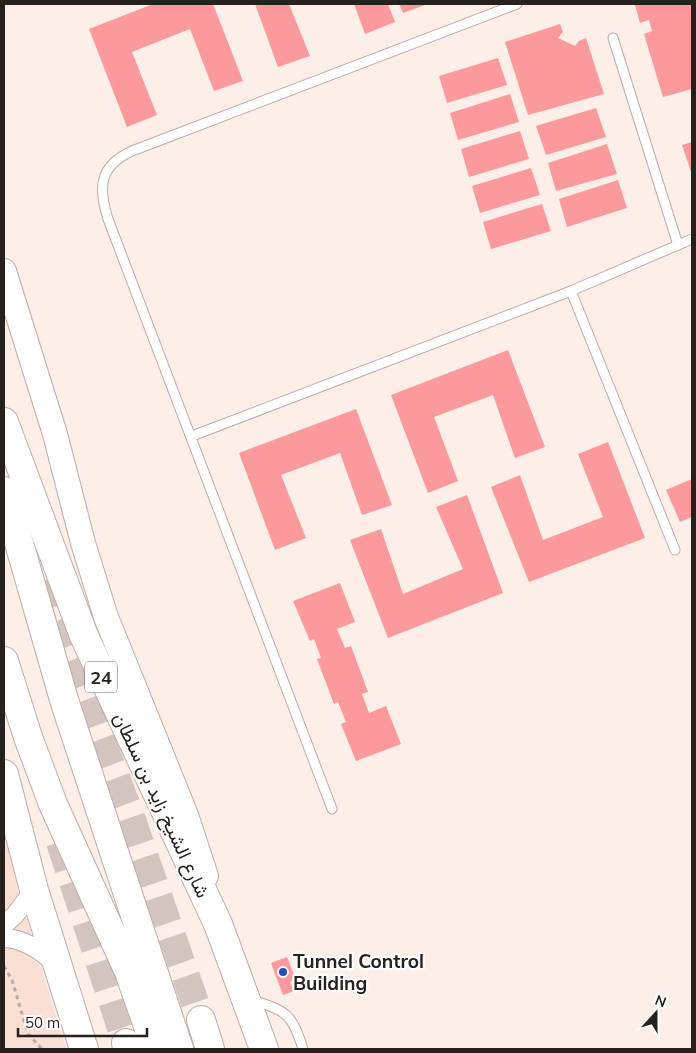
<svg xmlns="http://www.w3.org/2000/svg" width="696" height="1053" font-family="Mulish,Vazirmatn,sans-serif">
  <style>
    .built { fill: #f9dfd4 }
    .building { fill: #fb999c }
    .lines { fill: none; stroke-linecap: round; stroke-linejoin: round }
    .highway-tunnel { stroke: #d2c5c0; stroke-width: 28; stroke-dasharray: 28 14; stroke-linecap: butt }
    .lane-casing { stroke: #beada6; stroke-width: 11 }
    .street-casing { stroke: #beada6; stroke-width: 20 }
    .secondary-casing { stroke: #beada6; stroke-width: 26 }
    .primary-casing { stroke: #beada6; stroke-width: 30 }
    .highway-casing { stroke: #beada6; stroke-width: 30 }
    .path { stroke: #b8aba6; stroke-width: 3; stroke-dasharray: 4 4; stroke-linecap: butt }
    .lane { stroke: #fff; stroke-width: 9 }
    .street { stroke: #fff; stroke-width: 18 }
    .secondary { stroke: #fff; stroke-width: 24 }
    .primary { stroke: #fff; stroke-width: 28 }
    .highway { stroke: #fff; stroke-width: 28 }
    .poi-dot { fill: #254cba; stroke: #fff; stroke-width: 2 }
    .labels { text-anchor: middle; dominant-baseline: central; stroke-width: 4.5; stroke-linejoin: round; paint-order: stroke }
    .shield { fill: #fff; stroke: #686462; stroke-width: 1 }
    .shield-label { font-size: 18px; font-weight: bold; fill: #27211e }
    .street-label { font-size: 19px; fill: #27211e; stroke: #fff }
    .poi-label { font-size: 19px; font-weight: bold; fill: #27211e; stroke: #fff; text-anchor: start }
  </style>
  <rect width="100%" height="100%" fill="#fdeee8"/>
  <path class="built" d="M4 830 17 887 66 1049H4Z"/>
  <g class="building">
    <path d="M153 4H213L243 81 214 91 190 29 132 52 157 115 127 127 89 29Z"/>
    <path d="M255 4H289L310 56 278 67Z"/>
    <path d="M354 4H388L395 22 365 34Z"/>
    <path d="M399 4H428L403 13Z"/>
    <path d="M641 4H692V89L663 97 644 34 652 31 649 20 640 23 635 5Z"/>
    <path d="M560 24 563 32 558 38 575 46 579 41 586 38 604 94 528 115 505 42Z"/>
    <path d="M498 58 507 85 447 103 439 76Z"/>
    <path d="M510 94 519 122 458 140 450 113Z"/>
    <path d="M596 108 606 137 546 155 536 126Z"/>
    <path d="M520 131 529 159 469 177 461 149Z"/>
    <path d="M692 142V175L682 145Z"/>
    <path d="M607 144 617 174 556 191 548 163Z"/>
    <path d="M531 168 540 195 480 213 472 186Z"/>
    <path d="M618 180 627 208 567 227 559 199Z"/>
    <path d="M542 204 551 231 491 249 483 222Z"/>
    <path d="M508 350 545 447 515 458 493 395 434 417 458 481 428 493 391 395Z"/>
    <path d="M356 409 392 505 362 515 340 453 281 475 306 538 275 550 239 453Z"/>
    <path d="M608 442 645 538 529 582 491 487 520 475 543 540 603 517 578 454Z"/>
    <path d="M692 479V517L680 522 666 490Z"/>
    <path d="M467 495 503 593 388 638 350 540 381 529 403 594 463 569 436 507Z"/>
    <path d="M340 583 355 622 337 629 345 648 351 646 368 692 362 694 369 713 386 706 401 744 356 761 341 724 346 722 338 702 334 704 317 659 321 658 314 639 310 641 293 601Z"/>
    <path d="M287 957 296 980 290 982 294 991 283 995 271 963Z"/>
  </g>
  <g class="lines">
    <g class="highway-tunnel">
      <path d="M41 582 131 817 201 1020"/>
      <path d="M60 842 126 1043"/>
    </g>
    <defs>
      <g id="lane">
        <path d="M613 38 678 245"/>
        <path d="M571 291 675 550"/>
        <path d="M192 436 571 291 692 239"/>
        <path d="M332 809 108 219C98 187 99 166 132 151L517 4"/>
        <path d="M252 1000C287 1011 292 1014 303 1049"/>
      </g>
      <g id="street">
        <path d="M4 925 15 915 34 890"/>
        <path d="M4 938C25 939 41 950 55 964"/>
      </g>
      <path id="secondary" d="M4 271 55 434 83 543 106 617 186 815 206 876"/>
      <g id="primary">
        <path d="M4 422 84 636 218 924 264 1049"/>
        <path d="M4 774 34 890 84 1049"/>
      </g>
      <g id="highway">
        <path d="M4 491 65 703 179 1049"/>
        <path d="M4 661 28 737 53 804 129 972 156 1049"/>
        <path d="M201 1020 210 1049"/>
        <path d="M126 1043 128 1049"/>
      </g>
    </defs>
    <use href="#lane" class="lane-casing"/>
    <use href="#street" class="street-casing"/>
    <use href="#secondary" class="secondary-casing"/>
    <use href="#primary" class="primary-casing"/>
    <use href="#highway" class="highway-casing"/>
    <path class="path" d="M4 966 12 980 28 1034 42 1049"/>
    <use href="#lane" class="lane"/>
    <use href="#street" class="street"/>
    <use href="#secondary" class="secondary"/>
    <use href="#primary" class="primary"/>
    <use href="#highway" class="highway"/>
  </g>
  <circle class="poi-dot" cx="283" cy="972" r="5"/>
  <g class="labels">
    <rect class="shield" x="85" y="661.5" width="32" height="31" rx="4"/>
    <g class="shield-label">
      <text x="101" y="677">24</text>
    </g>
    <g class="street-label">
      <text transform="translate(162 805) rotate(65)">شارع الشيخ زايد بن سلطان</text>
    </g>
    <g class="poi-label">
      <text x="293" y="961">Tunnel Control<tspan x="293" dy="22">Building</tspan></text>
    </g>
  </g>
  <rect width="696" height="1053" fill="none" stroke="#27211e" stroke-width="10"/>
  <g transform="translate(656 1013) rotate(21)" stroke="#ffffff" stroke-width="4" paint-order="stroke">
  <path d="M0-4L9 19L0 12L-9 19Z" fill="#27211e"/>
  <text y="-8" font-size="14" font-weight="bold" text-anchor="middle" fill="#27211e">N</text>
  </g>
  <path d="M18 1028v8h129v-8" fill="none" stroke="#27211e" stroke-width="2.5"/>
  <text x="25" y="1028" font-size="15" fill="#27211e" stroke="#ffffff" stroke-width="4" paint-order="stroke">50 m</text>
</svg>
